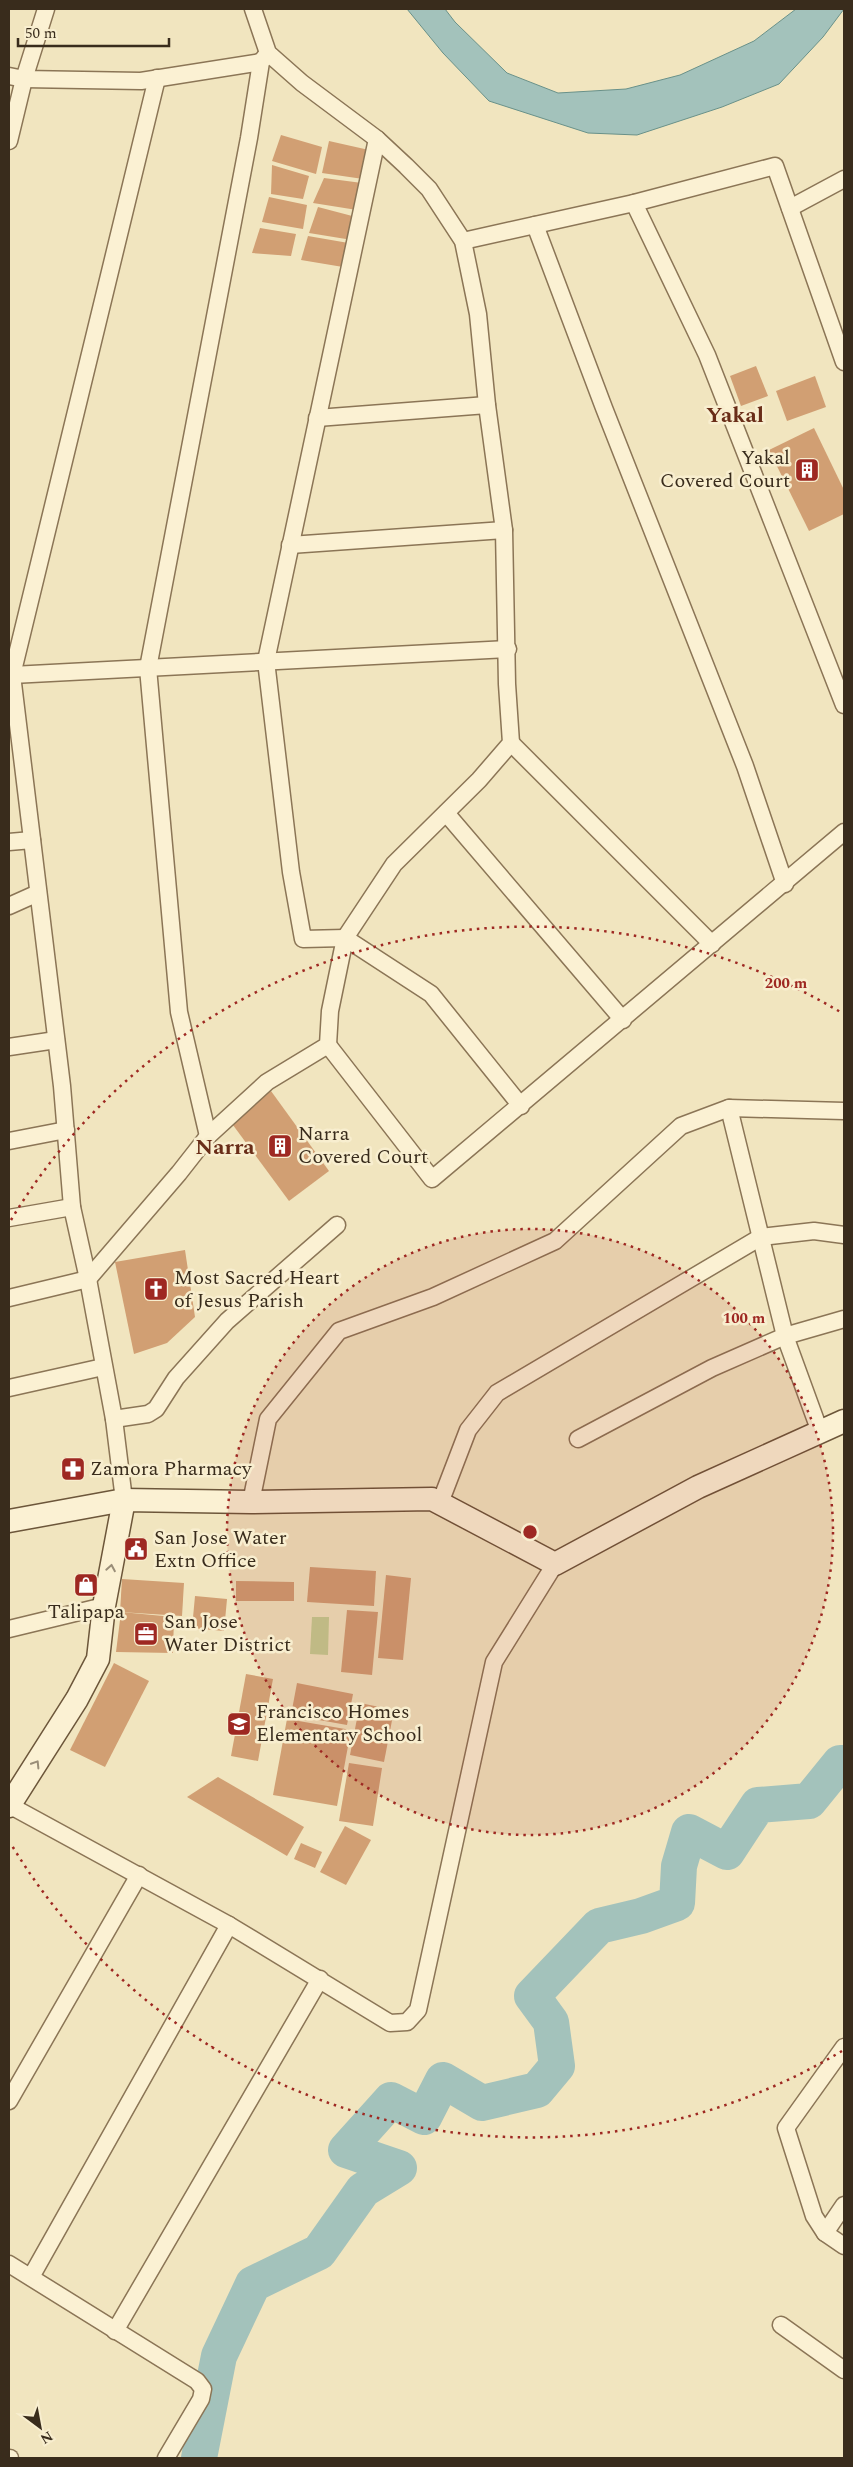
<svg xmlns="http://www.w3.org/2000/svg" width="853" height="2467" font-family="Spectral,serif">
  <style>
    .green { fill: #c5cf93 }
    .water { fill: #a3c2bb; stroke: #699189 }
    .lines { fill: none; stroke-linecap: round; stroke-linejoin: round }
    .river { stroke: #a3c2bb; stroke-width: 36 }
    .building { fill: #d19f73 }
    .street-casing { stroke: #8b7556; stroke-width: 19 }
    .secondary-casing { stroke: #6c563a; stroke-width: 25 }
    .street { stroke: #fbf1d3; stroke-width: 16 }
    .secondary { stroke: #fbf1d3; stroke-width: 22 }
    .oneway { stroke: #9a8e78 }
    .ring { fill: none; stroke: #9e2822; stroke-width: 2.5; stroke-dasharray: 2.5 5 }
    .labels { text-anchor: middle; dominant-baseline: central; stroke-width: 5; stroke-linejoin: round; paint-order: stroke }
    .poi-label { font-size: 20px; fill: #392c1c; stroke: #f8eecf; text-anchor: start }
    .quarter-label { font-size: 22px; font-weight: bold; fill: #692d18; stroke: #f8eecf }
    .centre { fill: #9e2822; stroke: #f8eecf; stroke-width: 2.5 }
    .ring-label { font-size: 15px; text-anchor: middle; font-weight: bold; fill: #9e2822; stroke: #f8eecf; stroke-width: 5; stroke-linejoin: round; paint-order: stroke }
  </style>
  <rect width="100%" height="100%" fill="#f1e5bf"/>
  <path class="green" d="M312 1617H329L328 1655 310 1654Z"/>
  <path class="water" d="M407 9H445L455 22 507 73 558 93 626 89 680 75 754 41 796 9H844L823 37 779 84 722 107 637 135 588 133 489 101 443 53Z"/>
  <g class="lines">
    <path class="river" d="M199 2458 219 2356 253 2284 319 2252 363 2190 399 2168 346 2150 391 2100 424 2117 443 2080 482 2103 537 2090 557 2066 551 2022 532 1996 599 1926 641 1916 677 1903 679 1866 689 1832 727 1852 758 1805 809 1801 840 1763H844"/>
  </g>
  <g class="building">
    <path d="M281 135 322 147 316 174 272 161Z"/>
    <path d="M329 141 369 150 363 179 322 173Z"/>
    <path d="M272 165 309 176 303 199 271 194Z"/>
    <path d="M324 178 362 183 357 210 313 203Z"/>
    <path d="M269 197 307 205 303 229 262 222Z"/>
    <path d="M318 207 356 217 352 240 309 233Z"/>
    <path d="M260 228 296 234 291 256 252 253Z"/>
    <path d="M308 236 360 245 355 269 301 260Z"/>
    <path d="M756 366 768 396 741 406 730 376Z"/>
    <path d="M815 376 826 407 787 421 776 391Z"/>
    <path d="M814 428 844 490V514L809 531 769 450Z"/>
    <path d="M271 1091 329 1171 289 1201 230 1121Z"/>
    <path d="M185 1250 195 1317 167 1343 134 1354 115 1262Z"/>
    <path d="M310 1567 376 1571 374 1606 307 1602Z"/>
    <path d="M386 1575 411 1578 403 1660 378 1658Z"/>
    <path d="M122 1579 184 1583 182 1616 120 1612Z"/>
    <path d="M236 1581 294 1582V1601H236Z"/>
    <path d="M195 1596 227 1599 224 1631 192 1628Z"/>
    <path d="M347 1610 378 1612 372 1675 341 1672Z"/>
    <path d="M121 1612 174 1617 173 1653 116 1652Z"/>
    <path d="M114 1663 149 1681 105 1767 70 1750Z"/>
    <path d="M246 1674 273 1679 258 1761 231 1756Z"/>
    <path d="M297 1683 353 1694 347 1725 291 1715Z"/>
    <path d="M360 1703 394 1710 384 1762 350 1755Z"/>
    <path d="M287 1719 351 1730 337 1806 273 1795Z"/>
    <path d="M349 1763 382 1768 373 1826 339 1821Z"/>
    <path d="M218 1777 304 1827 287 1856 187 1797Z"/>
    <path d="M345 1826 371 1840 346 1885 320 1872Z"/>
    <path d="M301 1843 322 1852 315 1868 294 1859Z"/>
  </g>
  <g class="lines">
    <defs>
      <g id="street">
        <path d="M9 76 24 79 141 81 261 62"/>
        <path d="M377 139 266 661 291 872 303 939 345 938 431 994 521 1106"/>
        <path d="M9 141 24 79 46 9"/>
        <path d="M634 203 707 355 844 705"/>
        <path d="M790 208 844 179"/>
        <path d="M535 225 604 408 745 766 785 884"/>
        <path d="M463 241 634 203 775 166 844 362"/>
        <path d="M317 418 487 405"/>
        <path d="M290 545 504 530"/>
        <path d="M12 675 508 649"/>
        <path d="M511 743 712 944"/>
        <path d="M446 813 623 1020"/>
        <path d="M9 842 32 840"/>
        <path d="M9 906 38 893"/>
        <path d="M328 1045 432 1179 844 832"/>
        <path d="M9 1047 56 1040"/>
        <path d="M729 1108 785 1336 820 1432"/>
        <path d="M208 1136 179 1012 148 668 249 138 261 62 268 53"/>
        <path d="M9 1141 66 1130"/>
        <path d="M9 1218 72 1207"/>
        <path d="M9 1298 88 1279 179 1173 208 1136 267 1082 328 1045 330 1011 345 938 394 864 479 780 511 743 507 684 504 530 487 405 478 314 463 241 429 189 406 166 377 139 302 83 268 53 253 9"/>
        <path d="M9 1388 103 1367"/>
        <path d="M114 1419 148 1414 156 1409 176 1378 227 1321 337 1225"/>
        <path d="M578 1439 712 1368 785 1336 844 1319"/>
        <path d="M124 1500 114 1419 88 1279 72 1207 62 1086 12 675 157 78"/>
        <path d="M251 1502 268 1419 339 1331 433 1297 555 1241 681 1126 729 1108 844 1111"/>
        <path d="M440 1503 468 1430 497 1393 761 1237 814 1231 844 1235"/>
        <path d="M9 1629 104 1606"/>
        <path d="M9 1805 229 1925 390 2023 407 2022 418 2010 494 1662 555 1564"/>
        <path d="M844 2047 786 2128 814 2216 825 2233 844 2246"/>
        <path d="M9 2101 139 1875"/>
        <path d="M825 2233 844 2205"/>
        <path d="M9 2264 197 2381 203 2389 201 2399 166 2458"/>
        <path d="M31 2277 229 1925"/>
        <path d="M781 2325 844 2370"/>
        <path d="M115 2331 320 1979"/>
        <path d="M9 2458H10"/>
      </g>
      <g id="secondary">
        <path d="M9 1521 124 1500 251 1502 432 1499 555 1564 698 1487 844 1421"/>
        <path d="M9 1806 77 1699 98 1659 104 1606 124 1500"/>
      </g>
    </defs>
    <use href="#street" class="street-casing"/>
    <use href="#secondary" class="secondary-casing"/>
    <use href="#street" class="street"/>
    <use href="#secondary" class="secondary"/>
  </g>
  <defs><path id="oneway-chevron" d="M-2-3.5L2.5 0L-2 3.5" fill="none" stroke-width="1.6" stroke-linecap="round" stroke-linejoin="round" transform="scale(1.25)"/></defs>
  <g class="oneway">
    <use href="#oneway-chevron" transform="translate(111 1568) rotate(-80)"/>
    <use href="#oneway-chevron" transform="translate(36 1764) rotate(-58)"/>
  </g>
  <circle cx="530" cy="1532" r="303" fill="#9e2822" fill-opacity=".12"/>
  <g class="ring">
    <circle cx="530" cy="1532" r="303"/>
    <path d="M842 2051A606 606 0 0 1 11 1844M11 1220A606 606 0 0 1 842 1013"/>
  </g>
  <defs>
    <symbol id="building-square" viewBox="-11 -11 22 22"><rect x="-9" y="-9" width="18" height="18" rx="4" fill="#9e2822" stroke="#f8eecf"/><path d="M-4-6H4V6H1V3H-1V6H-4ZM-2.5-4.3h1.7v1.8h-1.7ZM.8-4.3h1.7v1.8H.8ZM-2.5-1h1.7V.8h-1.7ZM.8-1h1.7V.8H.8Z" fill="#fff"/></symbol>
    <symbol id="church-square" viewBox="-11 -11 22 22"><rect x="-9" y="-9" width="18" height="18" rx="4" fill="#9e2822" stroke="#f8eecf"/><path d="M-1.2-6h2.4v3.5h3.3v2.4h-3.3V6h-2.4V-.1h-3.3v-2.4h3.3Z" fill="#fff"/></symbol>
    <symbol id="pharmacy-square" viewBox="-11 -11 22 22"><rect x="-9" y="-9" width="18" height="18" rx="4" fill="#9e2822" stroke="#f8eecf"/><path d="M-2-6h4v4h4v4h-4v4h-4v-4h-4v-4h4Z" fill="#fff"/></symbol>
    <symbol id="civic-square" viewBox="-11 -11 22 22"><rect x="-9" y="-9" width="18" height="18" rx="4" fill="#9e2822" stroke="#f8eecf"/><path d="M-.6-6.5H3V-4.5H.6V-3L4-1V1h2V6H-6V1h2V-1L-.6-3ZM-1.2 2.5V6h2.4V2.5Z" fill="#fff"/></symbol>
    <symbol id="shop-square" viewBox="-11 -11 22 22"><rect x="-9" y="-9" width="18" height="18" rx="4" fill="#9e2822" stroke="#f8eecf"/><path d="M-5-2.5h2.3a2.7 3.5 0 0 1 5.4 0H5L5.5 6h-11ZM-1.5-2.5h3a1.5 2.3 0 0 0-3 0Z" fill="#fff"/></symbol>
    <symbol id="office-square" viewBox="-11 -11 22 22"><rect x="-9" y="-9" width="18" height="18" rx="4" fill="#9e2822" stroke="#f8eecf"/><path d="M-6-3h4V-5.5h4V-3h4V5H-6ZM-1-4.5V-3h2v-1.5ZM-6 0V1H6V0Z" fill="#fff"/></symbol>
    <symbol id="school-square" viewBox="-11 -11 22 22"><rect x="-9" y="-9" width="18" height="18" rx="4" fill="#9e2822" stroke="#f8eecf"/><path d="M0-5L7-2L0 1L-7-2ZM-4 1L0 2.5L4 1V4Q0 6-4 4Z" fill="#fff"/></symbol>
  </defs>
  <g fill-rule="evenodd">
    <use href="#building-square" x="793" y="456" width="28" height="28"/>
    <use href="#building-square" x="266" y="1132" width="28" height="28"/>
    <use href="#church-square" x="142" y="1275" width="28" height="28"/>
    <use href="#pharmacy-square" x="59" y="1455" width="28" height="28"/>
    <use href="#civic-square" x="122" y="1535" width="28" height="28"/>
    <use href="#shop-square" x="72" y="1571" width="28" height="28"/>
    <use href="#office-square" x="132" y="1620" width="28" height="28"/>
    <use href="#school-square" x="225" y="1710" width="28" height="28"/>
  </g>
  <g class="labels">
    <g class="poi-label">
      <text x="790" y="458" text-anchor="end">Yakal<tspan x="790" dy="23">Covered Court</tspan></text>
      <text x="298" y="1134">Narra<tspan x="298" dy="23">Covered Court</tspan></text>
      <text x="174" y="1278">Most Sacred Heart<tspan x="174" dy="23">of Jesus Parish</tspan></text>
      <text x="90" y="1469">Zamora Pharmacy</text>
      <text x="154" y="1538">San Jose Water<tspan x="154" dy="23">Extn Office</tspan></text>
      <text x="86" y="1612" text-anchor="middle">Talipapa</text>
      <text x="164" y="1622">San Jose<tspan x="164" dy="23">Water District</tspan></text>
      <text x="256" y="1712">Francisco Homes<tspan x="256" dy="23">Elementary School</tspan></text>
    </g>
    <g class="quarter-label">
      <text x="735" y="415">Yakal</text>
      <text x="225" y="1147">Narra</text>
    </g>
  </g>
  <circle cx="530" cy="1532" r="8" class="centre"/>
  <g class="ring-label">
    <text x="786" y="988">200 m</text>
    <text x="744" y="1323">100 m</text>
  </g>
  <rect width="853" height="2467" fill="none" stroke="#392c1c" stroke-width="20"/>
  <g transform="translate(40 2427) rotate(148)" stroke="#f8eecf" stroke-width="4" paint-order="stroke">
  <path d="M0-4L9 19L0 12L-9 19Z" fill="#392c1c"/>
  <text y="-8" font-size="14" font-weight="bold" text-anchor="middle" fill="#392c1c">N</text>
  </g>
  <path d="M18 38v8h151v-8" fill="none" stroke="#392c1c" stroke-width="2.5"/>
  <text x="25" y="38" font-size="15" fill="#392c1c" stroke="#f8eecf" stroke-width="4" paint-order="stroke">50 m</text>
</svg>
